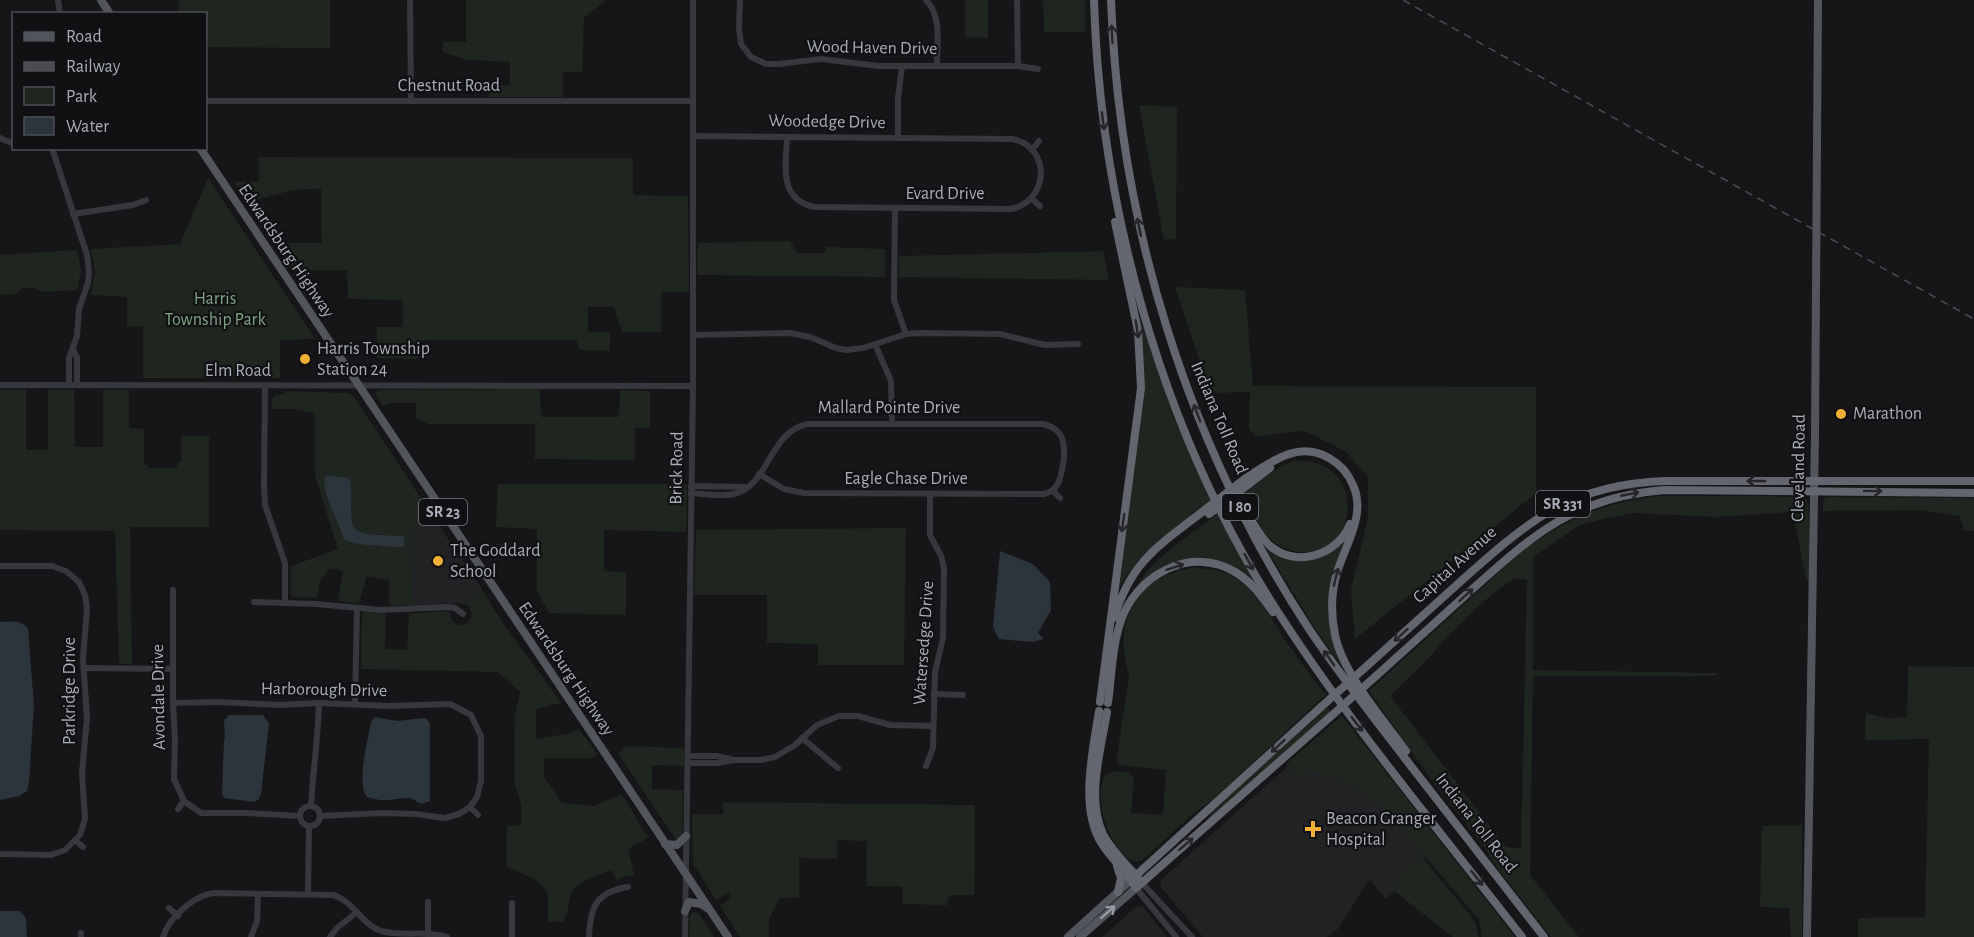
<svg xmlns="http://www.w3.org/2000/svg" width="1974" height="937" font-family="'Alegreya Sans',sans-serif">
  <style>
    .built { fill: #222225 }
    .green { fill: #1e261f; fill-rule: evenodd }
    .water { fill: #2c353c }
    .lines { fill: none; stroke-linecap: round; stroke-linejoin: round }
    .minor { stroke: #37383d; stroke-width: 6 }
    .major { stroke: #53555c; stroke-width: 8 }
    .highway { stroke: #63666e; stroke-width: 8 }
    .rail { stroke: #4a4c52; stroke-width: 1.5; stroke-dasharray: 8 6; stroke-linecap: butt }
    .highway-bridge { stroke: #63666e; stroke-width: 8 }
    .oneway { stroke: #26262a }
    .oneway2 { stroke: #979ba6 }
    .poi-dot { fill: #f2b134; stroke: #111113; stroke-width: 2 }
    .labels { text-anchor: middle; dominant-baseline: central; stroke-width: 4.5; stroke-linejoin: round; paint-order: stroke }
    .shield { fill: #111113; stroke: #7b7e86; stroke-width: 1.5 }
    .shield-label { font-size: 16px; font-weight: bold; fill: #a8adb8 }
    .street-label { font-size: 18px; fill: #a8adb8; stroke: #111113 }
    .park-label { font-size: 18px; fill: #7fa381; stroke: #111113 }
    .poi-label { font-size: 18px; fill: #a8adb8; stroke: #111113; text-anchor: start }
  </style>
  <rect width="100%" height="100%" fill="#161618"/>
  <g class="built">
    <path d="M438 524 483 591 462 603 412 605 413 525Z"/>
    <path d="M1343 743 1427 854 1400 876 1394 891 1386 899 1371 881H1368L1338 929 1327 937H1203L1160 886 1162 879 1288 766 1316 764Z"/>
    <path d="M1137 906 1143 907 1167 937H1102Z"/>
  </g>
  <g class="green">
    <path d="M179 0H330V48L206 47V14L179 13Z"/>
    <path d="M466 0H606L584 18 582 72H563V97H489L488 85H510V62L468 60 443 52V42H466Z"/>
    <path d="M965 0H988V38L965 37Z"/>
    <path d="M1043 0H1085V32H1044Z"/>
    <path d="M1139 105 1177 107 1176 239 1164 240Z"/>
    <path d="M259 157 633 158V195L688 196 689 292H661V332H622L614 307H588V332H610V351L580 350 576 340H420L419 359 377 358V327H403V300L348 299 347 270H292L275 243H322L321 189C297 187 272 195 249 203L234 182 259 181Z"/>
    <path d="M208 178 315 339 280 340V378H143V326L127 327V297L91 295 95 271 91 249 180 244Z"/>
    <path d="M790 241 797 253H825L826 247 885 249V277L697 275 698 243Z"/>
    <path d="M77 250 81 270 77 290 44 292 35 288H22L15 294 0 295V255Z"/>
    <path d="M1103 251 1109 280 899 277V256Z"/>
    <path d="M1175 287 1245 290 1253 386 1536 387V493L1355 639 1351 590 1368 517V477L1345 451 1307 432 1297 431 1256 437 1249 429 1250 392 1213 393 1209 389Z"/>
    <path d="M1136 306 1174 418 1211 500C1173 534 1139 546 1116 595L1140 416Z"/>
    <path d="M540 389 541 417H619L620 390 650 391V428H635V460L535 459V424H428L416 418V403H391L383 406 375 394 378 390H383Z"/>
    <path d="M0 390H26V450H48V390H74L75 447H103V390H129V428L144 429V464L148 465V468H177V463L181 462V436H209V527H130L132 664H119L115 531 0 530Z"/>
    <path d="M284 391 348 393 353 395 438 524 413 526 412 605H389V580L367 576 359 603 338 601 343 571 329 568 319 583 317 598 293 597 291 595V566L338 549 315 476V413L294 409H272V399L275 395H284ZM327 475 351 483C351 538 347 533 402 536L378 547 365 543 348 542C335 516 324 505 327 475Z"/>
    <path d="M1294 461C1368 456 1362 559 1298 552 1287 550 1277 546 1270 538 1258 527 1251 509 1244 494 1260 482 1275 467 1294 461Z"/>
    <path d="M498 484H687L686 532 604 530V571L626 572V615L549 613 537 591V529L496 527Z"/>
    <path d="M1660 496H1769L1806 498C1811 507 1809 564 1810 580L1806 579 1793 512 1715 517 1634 513 1607 518 1580 525 1533 557V670L1715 673 1720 674 1714 676H1533L1530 875 1579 937H1551L1500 872 1482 844 1429 776 1369 691 1521 552C1565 519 1605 502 1660 496ZM1514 578 1527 580 1521 848 1506 847 1390 696 1424 663 1446 638 1484 601Z"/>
    <path d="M1828 497 1974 498V531H1964L1960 516 1920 510 1823 511V502L1825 498Z"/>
    <path d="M1218 514 1257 587 1249 579 1196 561 1137 588 1136 587C1156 555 1188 536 1218 514Z"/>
    <path d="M906 528 904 665H818V644L767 643V595H694L696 530Z"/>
    <path d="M1345 539 1347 540 1330 605 1349 676 1316 630 1264 545 1301 560Z"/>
    <path d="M1191 568C1207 568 1222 570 1236 578 1260 594 1274 624 1290 647 1301 663 1313 679 1326 695L1211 801 1195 812 1141 861C1115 868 1087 793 1108 773L1115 771 1129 772 1134 779 1131 813 1163 815 1166 770 1120 765 1116 762 1129 678 1123 644 1125 624 1130 611 1145 589 1155 581 1166 575Z"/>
    <path d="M483 591 501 620 561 703 536 709V739L571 733 579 729 598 755 592 758H544V777L562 803 594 806 622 794 648 838 628 849 634 875 623 876 617 881 612 870C599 875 576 880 571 894 568 904 569 912 563 922L548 921V893L538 881 506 866 507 826 522 825 521 804 514 781 515 715 520 692 498 672 361 669 362 616 364 612 386 614 385 649 407 650 409 614 445 611 449 612C452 622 456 627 466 624 475 616 472 606 462 603Z"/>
    <path d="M1908 666 1974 667V937H1858V918L1925 917 1929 739 1865 740 1866 713 1888 718 1907 717Z"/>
    <path d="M1328 707 1331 711 1211 817 1209 814Z"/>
    <path d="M1342 716 1515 937H1482L1479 920C1459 896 1440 873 1419 850 1388 816 1379 793 1332 777 1319 772 1310 769 1298 778L1286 764Z"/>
    <path d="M626 746 684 748V766L652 765V789L683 790 682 835 677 841 618 753Z"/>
    <path d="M723 802 975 805 974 895H953L948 899V905L903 904 902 886H866L867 841 837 840V859L799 858V898H780L769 919V937H740L720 906 732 897 729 892 716 900 693 864 692 814H723Z"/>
    <path d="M1802 825V937H1791L1789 908 1760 907 1762 826Z"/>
    <path d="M1422 857 1470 915 1476 924 1479 937H1453L1394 891 1400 876Z"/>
    <path d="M695 912 699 913 714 937H689L690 916 692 913Z"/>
  </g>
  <g class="water">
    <path d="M325 475 349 478 351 483C351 538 347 533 402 536L405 538 404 545 402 547C389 547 354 545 344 540 338 518 322 499 325 475Z"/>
    <path d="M1000 551 1033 564 1050 582 1051 610 1038 633 1044 639 1033 642 999 639 993 627Z"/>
    <path d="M0 622C10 622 22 619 28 629L34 706 29 781 27 791 19 796 0 800Z"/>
    <path d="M229 715H263L269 724 261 794 258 800 254 802 224 798 222 793 224 741C226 734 224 727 224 720Z"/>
    <path d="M375 717 397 721 423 718 427 719 430 724V801C416 808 417 797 407 798 401 798 387 801 382 800 377 800 372 798 367 797 356 783 368 740 371 722Z"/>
    <path d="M0 911H20L26 918 27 937H0Z"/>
  </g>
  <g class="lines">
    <g class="minor">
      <path d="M58 0 60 14"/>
      <path d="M410 0 411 101"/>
      <path d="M740 0 739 29 741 44 751 57 766 64H779L821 59 879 66H1018L1038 69"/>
      <path d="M926 0C942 16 937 44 937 65"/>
      <path d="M1017 0 1018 66"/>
      <path d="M206 101H693"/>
      <path d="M693 136 1012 139C1051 146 1050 201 1011 209L814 207C778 199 786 165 787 137"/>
      <path d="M0 138 14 144"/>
      <path d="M898 138V98L902 66"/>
      <path d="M52 148 87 255 89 272 88 283 79 309 77 336 69 358V385"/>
      <path d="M1032 150 1039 141"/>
      <path d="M1032 199 1040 206"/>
      <path d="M895 208 894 300 906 334"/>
      <path d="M73 214 133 205 146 200"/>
      <path d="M693 335 790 333 810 337 836 348 846 350 863 348 906 334 920 333 1000 334 1045 345 1078 344"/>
      <path d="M875 344 891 381 892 423"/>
      <path d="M73 349 77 358V385"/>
      <path d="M0 385 693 386"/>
      <path d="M265 386 264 484 265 505 285 563V602"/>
      <path d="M691 486 745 487"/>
      <path d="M1053 491 1060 498"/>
      <path d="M691 493C705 494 721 497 734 494 770 485 768 433 807 424H1043C1065 429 1066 446 1063 465 1060 479 1059 490 1044 494L804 493 784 489 759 474"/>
      <path d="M0 566H52L66 571 79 582 85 595 87 608 83 659 87 718 82 773 85 819 80 835 65 850 51 855 0 854"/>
      <path d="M173 590V703L175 740 174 779 184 801"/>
      <path d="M254 602 316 604 380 610 448 607 455 608 463 614"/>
      <path d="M84 668 173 669"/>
      <path d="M934 694 963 695"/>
      <path d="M173 703 219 702 280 705 319 703 388 706 450 704 471 715"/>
      <path d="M355 704 357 608"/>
      <path d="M802 738 838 768"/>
      <path d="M688 756H717L730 759"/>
      <path d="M688 763H717L734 760H761L775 757 795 745 817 725 839 716H858L890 725 933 726"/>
      <path d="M926 766 933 748 935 672 943 638 944 568 941 556 930 535V494"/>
      <path d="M184 801 201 813H247L300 816"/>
      <circle cx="310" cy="816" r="10"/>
      <path d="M311 806C313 771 318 738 319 703"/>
      <path d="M470 807 478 815"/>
      <path d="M178 809 184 801"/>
      <path d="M321 816 383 813 415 814 445 818 459 814 470 807 477 797 481 781V736L471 715"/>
      <path d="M76 841 83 847"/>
      <path d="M1142 883 1192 937"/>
      <path d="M1136 888 1176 937"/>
      <path d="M308 894 309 827"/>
      <path d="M169 908 178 916"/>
      <path d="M428 934V902"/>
      <path d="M81 937V933"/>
      <path d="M163 937C169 918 193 896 213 893L333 895C354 901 361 924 381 931 402 937 426 930 447 937"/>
      <path d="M251 937 257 921 258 894"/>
      <path d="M330 937 337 928 357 912"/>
      <path d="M512 937V903"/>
      <path d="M589 937C590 907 596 892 628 887"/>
      <path d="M685 937 693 386V0"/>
    </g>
    <g class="major">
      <path d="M101 0 110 14"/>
      <path d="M200 148 728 937"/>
      <path d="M665 844 677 845 686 836"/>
      <path d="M685 911 689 902 701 904 707 908"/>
      <path d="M1068 937 1131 880"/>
      <path d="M1080 937 1136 888"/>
      <path d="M1807 937 1815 435 1818 0"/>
    </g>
    <g class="highway">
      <path d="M1094 0C1100 206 1160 423 1269 598 1344 717 1436 826 1522 937"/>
      <path d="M1111 0C1119 223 1186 442 1309 629 1340 675 1374 718 1407 761 1453 820 1498 878 1544 937"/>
      <path d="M1246 478C1271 462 1298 440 1329 458 1340 464 1348 473 1353 485 1367 516 1344 546 1336 576 1331 595 1331 615 1335 635 1343 674 1383 719 1406 751"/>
      <path d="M1249 484 1270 468"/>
      <path d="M1250 518C1256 528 1261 537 1269 545 1296 569 1338 555 1350 524"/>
      <path d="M1114 618C1132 559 1160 545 1206 509"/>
      <path d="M1368 665C1399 637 1429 610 1460 582 1527 522 1570 484 1665 481H1974"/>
      <path d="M1376 676C1407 648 1437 621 1468 593 1533 535 1573 497 1665 490L1974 493"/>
      <path d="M1100 702 1141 388 1138 331 1115 222"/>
      <path d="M1108 703C1112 674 1112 640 1124 613 1143 571 1194 547 1235 572 1252 582 1262 597 1273 612"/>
      <path d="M1099 711C1093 750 1079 809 1102 844 1112 860 1127 872 1136 888L1330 717"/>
      <path d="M1107 712C1101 749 1086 799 1103 834 1112 851 1126 864 1138 878"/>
      <path d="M1117 866 1121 878 1118 892"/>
      <path d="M1131 880 1321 707"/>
    </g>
    <path class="rail" d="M1403 0 1974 319"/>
    <g class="highway-bridge">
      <path d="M1206 509 1246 478"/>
      <path d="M1209 514 1249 484"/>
      <path d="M1321 707 1368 665"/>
      <path d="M1330 717 1376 676"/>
    </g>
  </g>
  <defs><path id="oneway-shaft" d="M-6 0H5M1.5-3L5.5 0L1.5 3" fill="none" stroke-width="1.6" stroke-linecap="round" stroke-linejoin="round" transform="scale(1.5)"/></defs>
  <g class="oneway">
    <use href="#oneway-shaft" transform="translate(1112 34) rotate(-93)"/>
    <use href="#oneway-shaft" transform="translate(1103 121) rotate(82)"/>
    <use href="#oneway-shaft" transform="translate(1139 227) rotate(-102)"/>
    <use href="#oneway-shaft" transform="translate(1137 329) rotate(81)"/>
    <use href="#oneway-shaft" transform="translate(1197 413) rotate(-111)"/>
    <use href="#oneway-shaft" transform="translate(1756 481) rotate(-180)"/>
    <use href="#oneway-shaft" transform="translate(1873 491) rotate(1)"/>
    <use href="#oneway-shaft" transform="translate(1630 494) rotate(-11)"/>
    <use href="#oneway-shaft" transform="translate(1123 523) rotate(98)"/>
    <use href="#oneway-shaft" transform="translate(1249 562) rotate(61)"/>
    <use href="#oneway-shaft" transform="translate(1175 567) rotate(-18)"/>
    <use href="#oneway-shaft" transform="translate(1336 577) rotate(-76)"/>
    <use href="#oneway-shaft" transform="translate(1466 595) rotate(-42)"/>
    <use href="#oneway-shaft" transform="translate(1401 635) rotate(138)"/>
    <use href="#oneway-shaft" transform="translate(1329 658) rotate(-125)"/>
    <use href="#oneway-shaft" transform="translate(1357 724) rotate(52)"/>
    <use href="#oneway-shaft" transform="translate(1278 746) rotate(137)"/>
    <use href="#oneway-shaft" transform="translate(1186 844) rotate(-41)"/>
    <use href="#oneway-shaft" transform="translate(1477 878) rotate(52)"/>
  </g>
  <use class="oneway2" href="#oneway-shaft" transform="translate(1108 912) rotate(-41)"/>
  <g class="poi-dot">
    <circle cx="305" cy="359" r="6"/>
    <circle cx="1841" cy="414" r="6"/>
    <circle cx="438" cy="561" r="6"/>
    <path d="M1310 820h6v6h6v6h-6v6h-6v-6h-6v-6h6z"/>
  </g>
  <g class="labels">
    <g class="shield">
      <rect x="1536" y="491" width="54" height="26" rx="4.5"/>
      <rect x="1222" y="494" width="36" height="26" rx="4.5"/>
      <rect x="419" y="499" width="48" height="26" rx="4.5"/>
    </g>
    <g class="shield-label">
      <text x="1563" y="504">SR 331</text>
      <text x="1240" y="507">I 80</text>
      <text x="443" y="512">SR 23</text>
    </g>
    <g class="street-label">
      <text transform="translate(872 48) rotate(1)">Wood Haven Drive</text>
      <text x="449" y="86">Chestnut Road</text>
      <text transform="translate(827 122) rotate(1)">Woodedge Drive</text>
      <text x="945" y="194">Evard Drive</text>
      <text transform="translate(286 251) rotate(56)">Edwardsburg Highway</text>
      <text x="238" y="371">Elm Road</text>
      <text x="889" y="408">Mallard Pointe Drive</text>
      <text transform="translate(1219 418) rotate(67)">Indiana Toll Road</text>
      <text transform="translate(677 468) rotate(-89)">Brick Road</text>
      <text transform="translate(1799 468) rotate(-89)">Cleveland Road</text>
      <text x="906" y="479">Eagle Chase Drive</text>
      <text transform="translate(1455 565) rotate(-42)">Capital Avenue</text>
      <text transform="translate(924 643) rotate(-86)">Watersedge Drive</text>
      <text transform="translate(566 669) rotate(56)">Edwardsburg Highway</text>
      <text transform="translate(324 690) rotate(1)">Harborough Drive</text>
      <text transform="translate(70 691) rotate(-90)">Parkridge Drive</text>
      <text transform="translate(159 697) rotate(-91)">Avondale Drive</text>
      <text transform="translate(1476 823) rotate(52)">Indiana Toll Road</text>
    </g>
    <g class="park-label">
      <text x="215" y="299">Harris<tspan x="215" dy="21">Township Park</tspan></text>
    </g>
    <g class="poi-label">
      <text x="317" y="349">Harris Township<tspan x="317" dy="21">Station 24</tspan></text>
      <text x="1853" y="414">Marathon</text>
      <text x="450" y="551">The Goddard<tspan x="450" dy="21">School</tspan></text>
      <text x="1326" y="819">Beacon Granger<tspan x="1326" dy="21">Hospital</tspan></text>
    </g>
  </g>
  <rect x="12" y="12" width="195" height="138" fill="#111113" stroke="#4d4f55" stroke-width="1.5"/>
  <rect x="24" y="32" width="30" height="9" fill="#53555c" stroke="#4d4f55" stroke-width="1.5"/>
  <text x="66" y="42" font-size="18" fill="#a8adb8">Road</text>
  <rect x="24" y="62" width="30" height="9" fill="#4a4c52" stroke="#4d4f55" stroke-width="1.5"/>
  <text x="66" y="72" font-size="18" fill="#a8adb8">Railway</text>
  <rect x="24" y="87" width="30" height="18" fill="#1e261f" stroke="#4d4f55" stroke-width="1.5"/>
  <text x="66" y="102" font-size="18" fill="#a8adb8">Park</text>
  <rect x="24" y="117" width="30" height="18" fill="#2c353c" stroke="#4d4f55" stroke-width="1.5"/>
  <text x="66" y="132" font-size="18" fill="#a8adb8">Water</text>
</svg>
